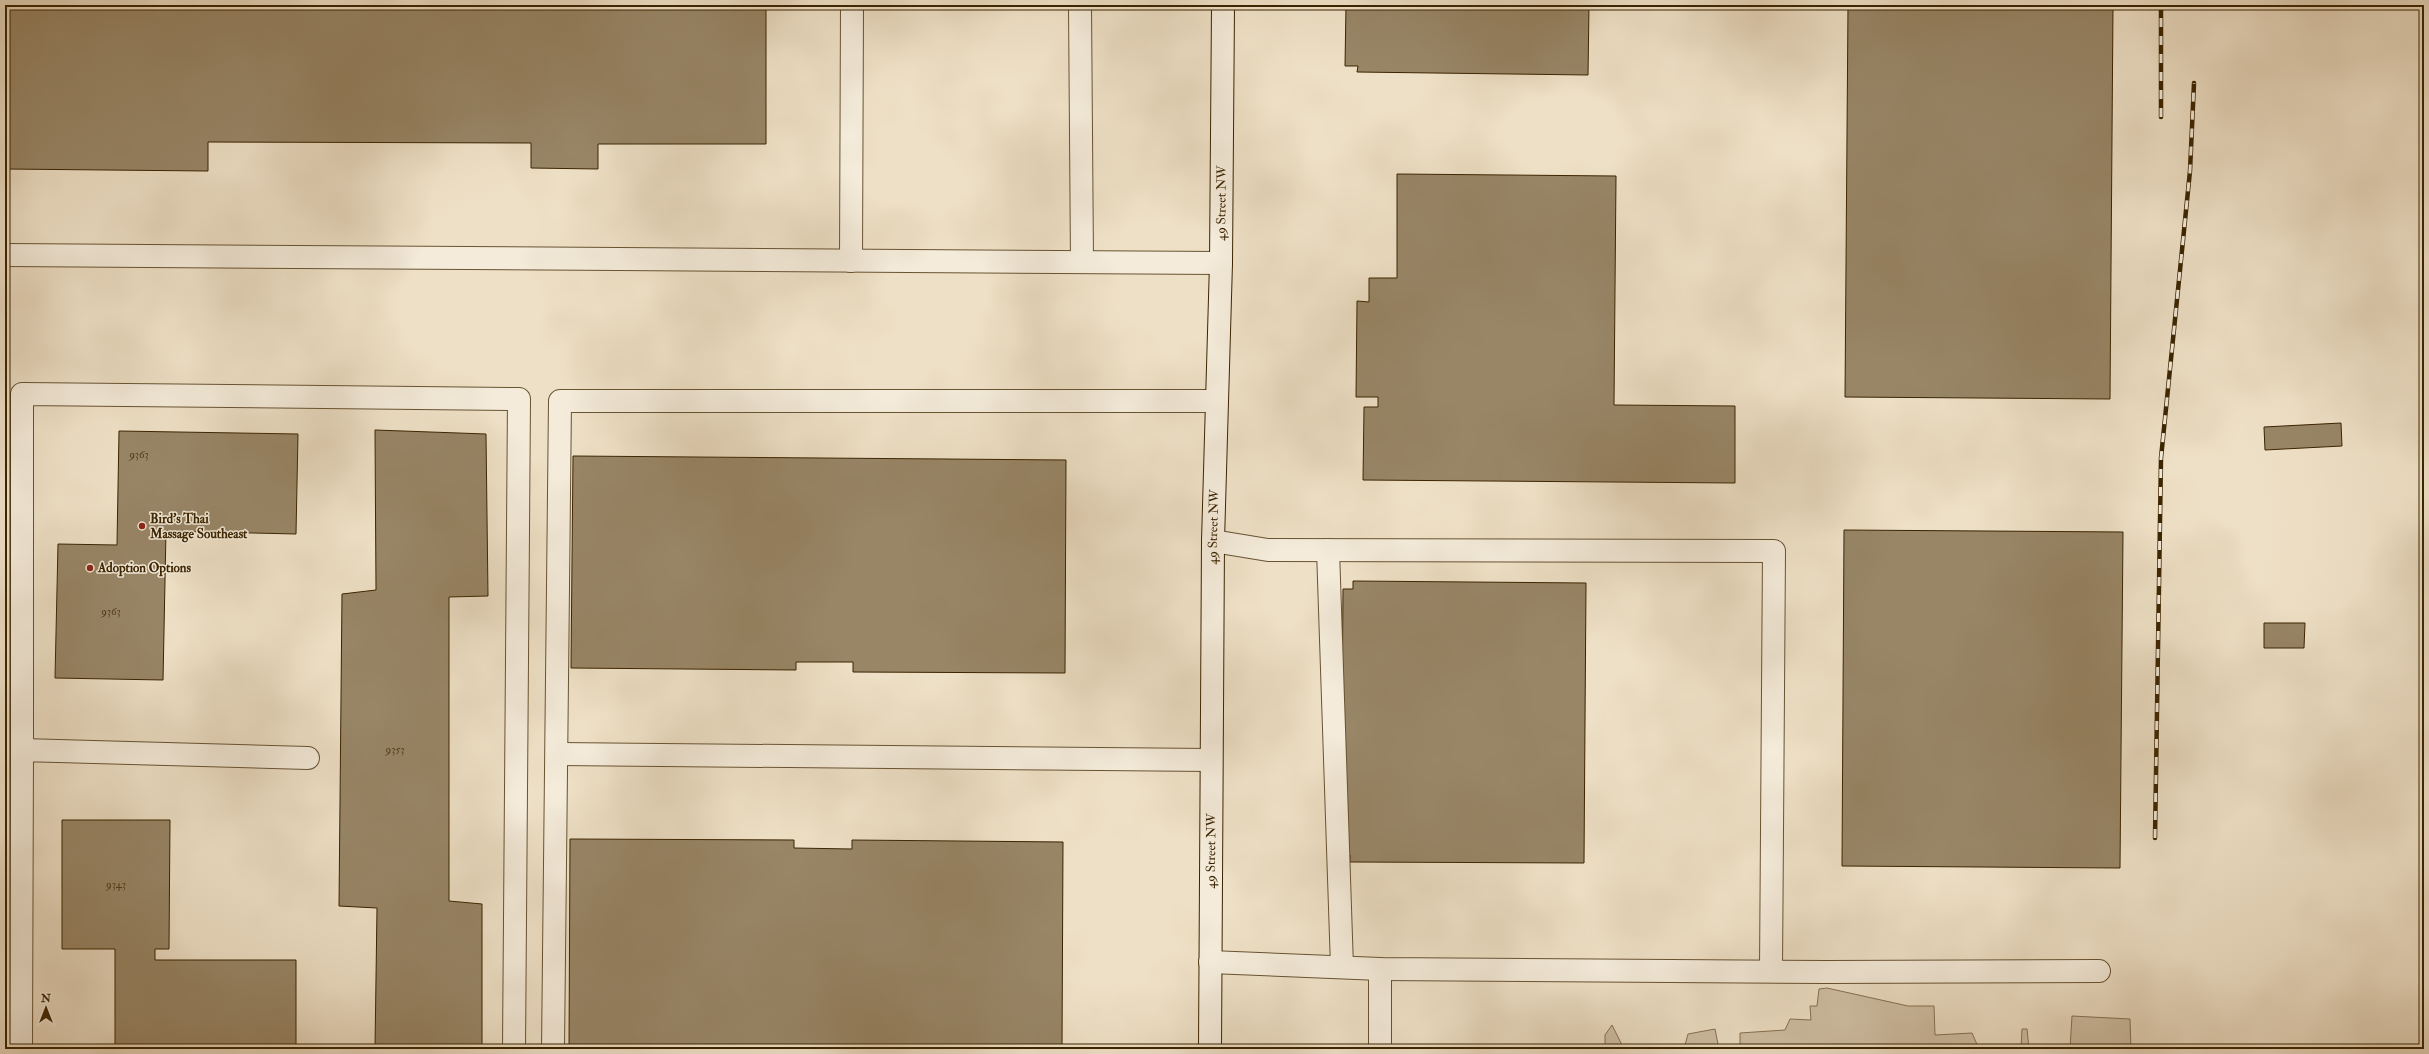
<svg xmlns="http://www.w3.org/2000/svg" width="2429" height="1054" font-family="'IM FELL Double Pica',serif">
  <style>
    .green { fill: #d0c0a5; stroke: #867253 }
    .building { fill: #988667; stroke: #3b2401 }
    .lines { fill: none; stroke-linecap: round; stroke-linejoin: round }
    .lane-casing { stroke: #685332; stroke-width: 24 }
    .secondary-casing { stroke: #3b2401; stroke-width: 24 }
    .lane { stroke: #f4ebda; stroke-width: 22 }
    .secondary { stroke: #f4ebda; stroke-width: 22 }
    .rail-casing { stroke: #3b2401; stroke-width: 4.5 }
    .rail { stroke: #f4ebda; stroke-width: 3; stroke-dasharray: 9; stroke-linecap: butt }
    .poi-dot { fill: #8f2418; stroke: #f4ebda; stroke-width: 1.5 }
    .labels { text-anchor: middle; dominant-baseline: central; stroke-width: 3; stroke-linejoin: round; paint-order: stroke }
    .number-label { font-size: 11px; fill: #523c1a }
    .street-label { font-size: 13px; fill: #3b2401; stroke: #f4ebda }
    .poi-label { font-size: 13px; font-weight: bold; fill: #3b2401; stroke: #f4ebda; text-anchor: start }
  </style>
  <rect width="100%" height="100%" fill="#eee0c6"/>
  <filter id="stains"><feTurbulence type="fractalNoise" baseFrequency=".005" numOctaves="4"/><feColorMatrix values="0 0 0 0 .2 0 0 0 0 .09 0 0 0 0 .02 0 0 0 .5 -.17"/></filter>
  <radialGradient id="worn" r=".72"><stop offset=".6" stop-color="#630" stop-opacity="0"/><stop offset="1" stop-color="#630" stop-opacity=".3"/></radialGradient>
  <g class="green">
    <path d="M1827 988 1908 1006H1934L1935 1035 1972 1033 1979 1049H1740V1033L1785 1030 1790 1019 1811 1020 1810 1006H1817L1819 989Z"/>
    <path d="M2072 1016 2130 1019 2131 1049H2021L2022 1029H2027L2029 1049H2070Z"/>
    <path d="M1612 1025 1624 1049H1605V1035Z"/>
    <path d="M1715 1029 1719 1049H1670L1685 1045 1688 1034Z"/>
  </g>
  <g class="building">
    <path d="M5 5H766V144H598V169L531 168V143L208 142V171L5 169Z"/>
    <path d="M1346 5H1589L1588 75 1357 72 1358 66H1345Z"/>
    <path d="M1848 5H2113L2110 399 1845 397Z"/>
    <path d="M1397 174 1616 176 1614 405 1735 406V483L1363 480 1364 407H1378V397H1356L1357 301 1369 302V278H1397Z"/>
    <path d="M2341 423 2342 446 2265 450 2264 427Z"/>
    <path d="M375 430 486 434 488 596 449 597V901L482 904V1049H375L377 908 339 906 342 594 376 590Z"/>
    <path d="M119 431 298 434 296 534 166 531 163 680 55 678 58 544 117 545Z"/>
    <path d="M573 456 1066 460 1065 673 853 672V662H796V670L571 668Z"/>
    <path d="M1844 530 2123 532 2120 868 1842 866Z"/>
    <path d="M1353 581 1586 583 1584 863 1350 862V855H1341L1343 589H1353Z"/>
    <path d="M2264 623H2305L2304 648H2264Z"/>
    <path d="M62 820H170L169 949H155V960H296V1049H115V949H62Z"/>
    <path d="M570 839 794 840V848L852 849V840L1063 842 1062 1049H569Z"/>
  </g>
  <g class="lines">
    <defs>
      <g id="lane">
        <path d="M1080 5 1082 262"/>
        <path d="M5 255 1221 263"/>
        <path d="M851 261 852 5"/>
        <path d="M1213 541 1268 550 1774 551 1771 971"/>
        <path d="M1328 550 1342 967"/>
        <path d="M22 750V394L519 399 514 1049"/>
        <path d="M558 754 1211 760"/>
        <path d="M1210 962 1380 969 1826 972 2099 971"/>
        <path d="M1380 969V1049"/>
        <path d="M21 1049 22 750 308 758"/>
        <path d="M553 1049 560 401H1217"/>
      </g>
      <g id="secondary">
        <path id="s1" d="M1210 1049 1213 541 1221 263 1223 5"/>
      </g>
    </defs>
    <use href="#lane" class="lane-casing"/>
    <use href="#secondary" class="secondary-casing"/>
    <use href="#lane" class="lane"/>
    <use href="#secondary" class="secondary"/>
    <defs>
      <g id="rail">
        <path d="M2161 117V5"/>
        <path d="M2155 838 2161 458 2190 171 2194 83"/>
      </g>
    </defs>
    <use href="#rail" class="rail-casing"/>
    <use href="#rail" class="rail"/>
  </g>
  <g class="poi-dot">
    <circle cx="142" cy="526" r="4"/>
    <circle cx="90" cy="568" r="4"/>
  </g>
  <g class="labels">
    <g class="number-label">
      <text x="139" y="454">9363</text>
      <text x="111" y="611">9363</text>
      <text x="395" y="749">9353</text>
      <text x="116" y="884">9343</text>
    </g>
    <g class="street-label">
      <text stroke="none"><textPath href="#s1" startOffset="846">49 Street NW</textPath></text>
      <text stroke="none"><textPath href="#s1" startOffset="522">49 Street NW</textPath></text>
      <text stroke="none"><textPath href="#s1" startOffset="198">49 Street NW</textPath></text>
    </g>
    <g class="poi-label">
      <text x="150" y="519">Bird's Thai<tspan x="150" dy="15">Massage Southeast</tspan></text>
      <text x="98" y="568">Adoption Options</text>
    </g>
  </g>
  <rect width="2429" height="1054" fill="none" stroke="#eee0c6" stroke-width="20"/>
  <rect x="6" y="6" width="2417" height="1042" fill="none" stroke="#3b2401" stroke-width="2"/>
  <rect x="10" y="10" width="2409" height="1034" fill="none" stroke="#3b2401"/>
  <g transform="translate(46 1008)" stroke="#f4ebda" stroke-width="3" paint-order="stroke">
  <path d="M0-3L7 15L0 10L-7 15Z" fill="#3b2401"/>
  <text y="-6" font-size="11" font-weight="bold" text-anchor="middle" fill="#3b2401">N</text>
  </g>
  <rect width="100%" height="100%" filter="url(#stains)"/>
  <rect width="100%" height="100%" fill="url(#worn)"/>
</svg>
